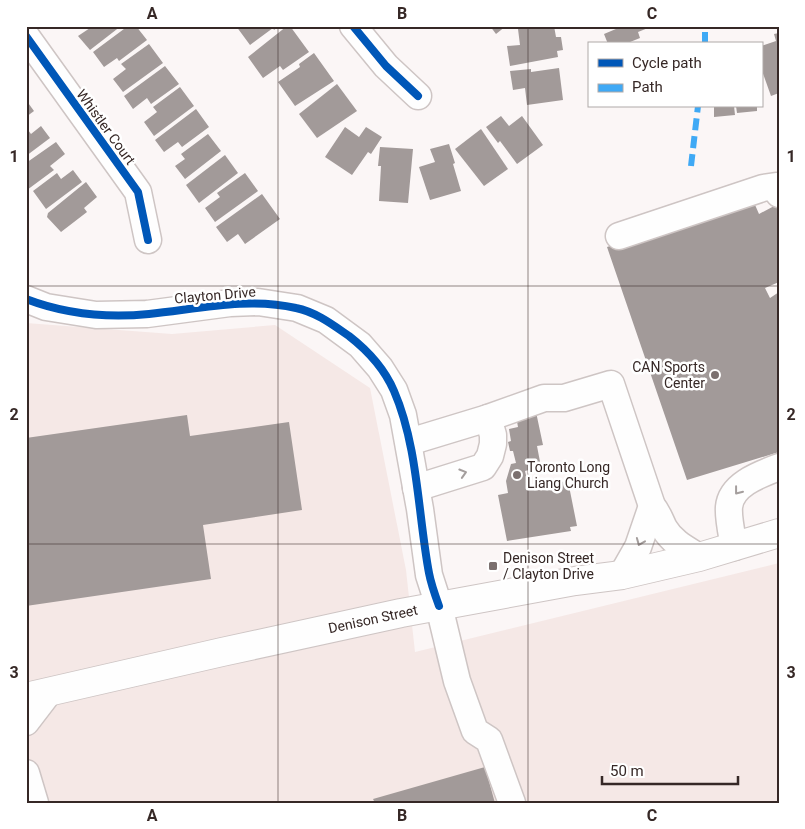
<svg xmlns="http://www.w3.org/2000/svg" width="805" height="829" font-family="Roboto,sans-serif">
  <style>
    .built { fill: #f5e8e6 }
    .building { fill: #a29a99 }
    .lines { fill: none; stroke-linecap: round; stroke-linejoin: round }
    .minor-casing { stroke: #cec5c4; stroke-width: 29 }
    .major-casing { stroke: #cec5c4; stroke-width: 30 }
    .minor { stroke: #fefefe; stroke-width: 26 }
    .major { stroke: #fefefe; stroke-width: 28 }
    .quiet { stroke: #3fa9f5; stroke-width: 6; stroke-dasharray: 12 6; stroke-linecap: butt }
    .cycleway-casing { stroke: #fff; stroke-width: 11 }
    .cycleway { stroke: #0057b8; stroke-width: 8 }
    .oneway { stroke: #a49e9d }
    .grid { fill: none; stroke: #362826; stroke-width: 1; stroke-opacity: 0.55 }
    .poi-dot { fill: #7b706f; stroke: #fff; stroke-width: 2 }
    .labels { text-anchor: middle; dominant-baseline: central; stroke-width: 5; stroke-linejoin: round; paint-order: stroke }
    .street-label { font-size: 14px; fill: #362826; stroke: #fff }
    .poi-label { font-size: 14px; fill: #362826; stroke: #fff; text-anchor: start }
    .neatline { fill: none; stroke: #362826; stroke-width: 2 }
    .grid-label { font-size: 16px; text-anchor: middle; font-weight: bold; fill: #362826 }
  </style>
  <rect width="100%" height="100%" fill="#fbf6f6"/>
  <path class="built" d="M26 323 172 334 275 325 370 388 406 570 415 652 779 563V803H26Z"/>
  <g class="building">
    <path d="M93 26H121L90 50 78 36Z"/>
    <path d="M128 26H136L147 40 119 61 117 58 104 67 93 52Z"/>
    <path d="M236 26H279L274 30 273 28 250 45Z"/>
    <path d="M287 26H290L309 52 283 70 280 66 263 78 248 57Z"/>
    <path d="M490 26H506L496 34Z"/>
    <path d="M537 26H554L556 37H561L563 50 557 51 558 57 510 66 507 46 520 45 518 29Z"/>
    <path d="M623 26H653L638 32 640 38 625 44H608L604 34Z"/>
    <path d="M779 33V93L771 96 761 68V64L763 63 761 56V46L776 41 774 34Z"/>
    <path d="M149 44 163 63 123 92 113 79 126 69 121 64Z"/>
    <path d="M314 53 334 81 295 106 278 82 300 67 299 64Z"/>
    <path d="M165 66 179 84 151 104 147 98 133 109 124 96Z"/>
    <path d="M559 68 563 100 527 105 525 88 513 90 510 71 531 69V72Z"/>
    <path d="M337 84 357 111 317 138 299 114Z"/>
    <path d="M180 87 194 106 154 136 144 122 157 112 153 107Z"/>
    <path d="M26 100 34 111 26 117Z"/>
    <path d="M714 106H734L735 115 714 117Z"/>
    <path d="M736 106H757V111L737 113Z"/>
    <path d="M196 109 209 127 182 147 178 142 164 152 155 140Z"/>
    <path d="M501 116 509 126 522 116 543 145 517 164 500 141 498 143 486 127Z"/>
    <path d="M41 126 50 138 26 156V132L28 130 31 134Z"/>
    <path d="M345 127 359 137 366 127 382 137 371 154 368 152 352 175 325 157Z"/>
    <path d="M481 129 508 169 484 186 455 149Z"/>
    <path d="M208 134 221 151 185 179 175 166 185 159 181 154Z"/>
    <path d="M56 142 65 154 50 166 54 170 27 190 26 163Z"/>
    <path d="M449 144 455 163 453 164 461 191 430 200 419 167 435 162 430 149Z"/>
    <path d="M380 147 413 149 408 203 379 201 381 166H378Z"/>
    <path d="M225 155 238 173 199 203 186 185Z"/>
    <path d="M73 170 82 182 46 209 33 191 57 173 61 179Z"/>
    <path d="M245 173 258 191 215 222 205 208 220 197 217 193Z"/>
    <path d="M86 182 97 197 84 208 87 212 61 232 47 217 48 213Z"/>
    <path d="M262 194 280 219 245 244 238 234 227 242 216 227Z"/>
    <path d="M752 198 759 214 776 205 779 214V282L765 288 770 298 779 292V452L687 480 607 247Z"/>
    <path d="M536 412 543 445 537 446 541 467 525 471 529 488 560 479 561 482 568 481 577 526 570 527 571 531 507 541 498 495 508 493 506 481 511 464 516 463 513 451H510L508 442 511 441 509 429 518 427 516 416Z"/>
    <path d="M187 415 190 436 289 422 302 510 203 525 211 579 26 606V438Z"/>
    <path d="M485 767 495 803H375L373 799Z"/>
  </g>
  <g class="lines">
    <defs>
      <g id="minor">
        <path d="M353 26 386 66 418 96"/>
        <path d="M26 36 138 192 148 240"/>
        <path d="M619 236 763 188 776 186 779 194"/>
        <path d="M26 299 46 307 96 315 147 314 230 303 258 302 297 308 326 320 360 345 380 368 394 390 403 415 420 509 429 575 439 606 457 681 475 731 489 740 512 803"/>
        <path d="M409 442 488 418 544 398H564L611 384 652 506C658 513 660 520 664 528 672 542 686 549 699 557"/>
        <path d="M416 488 483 467 490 456 493 444V435L488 418"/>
        <path d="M734 547C732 535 728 518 729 507 731 484 761 474 779 467"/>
        <path d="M622 575 638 547 652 506"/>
        <path d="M26 722 49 692"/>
        <path d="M26 773 35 803"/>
      </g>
      <path id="major" d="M26 697 222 652 401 613 575 581 622 575 699 557 779 533"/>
    </defs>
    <use href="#minor" class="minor-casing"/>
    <use href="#major" class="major-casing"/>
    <use href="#minor" class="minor"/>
    <use href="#major" class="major"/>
    <g class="quiet">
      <path d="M705 44V26"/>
      <path d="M691 166 698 106"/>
    </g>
    <defs>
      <g id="cycleway">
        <path d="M353 26 386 66 418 96"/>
        <path d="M26 36 138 192 148 240"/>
        <path d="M26 299C65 314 108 318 149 314 198 309 247 297 296 308 316 312 333 325 349 336 367 350 385 370 394 391 418 446 418 515 429 573 431 584 435 595 439 606"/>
      </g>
    </defs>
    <use href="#cycleway" class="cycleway-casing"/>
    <use href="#cycleway" class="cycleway"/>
  </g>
  <defs><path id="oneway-chevron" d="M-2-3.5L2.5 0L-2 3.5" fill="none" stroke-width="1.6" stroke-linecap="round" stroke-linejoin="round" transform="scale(1.25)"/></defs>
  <g class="oneway">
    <use href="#oneway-chevron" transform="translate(463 473) rotate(-17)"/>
    <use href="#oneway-chevron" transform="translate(738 491) rotate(128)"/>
    <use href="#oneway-chevron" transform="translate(640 542) rotate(112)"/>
  </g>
  <path class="grid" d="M278 26V803M528 26V803M26 286H779M26 544H779"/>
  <g class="poi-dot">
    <circle cx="715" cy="375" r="5"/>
    <circle cx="517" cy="475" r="5"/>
    <rect x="488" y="561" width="10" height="10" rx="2.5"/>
  </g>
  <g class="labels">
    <g class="street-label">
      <text transform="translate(106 127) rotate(54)">Whistler Court</text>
      <text transform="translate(215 295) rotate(-5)">Clayton Drive</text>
      <text transform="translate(373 619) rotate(-12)">Denison Street</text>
    </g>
    <g class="poi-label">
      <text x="705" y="367" text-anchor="end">CAN Sports<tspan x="705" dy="16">Center</tspan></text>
      <text x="527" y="467">Toronto Long<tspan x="527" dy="16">Liang Church</tspan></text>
      <text x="503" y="558">Denison Street<tspan x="503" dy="16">/ Clayton Drive</tspan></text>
    </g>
  </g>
  <rect width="805" height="829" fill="none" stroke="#ffffff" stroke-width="55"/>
  <rect x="588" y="42" width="175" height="65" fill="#ffffff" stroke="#afa9a8"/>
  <rect x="598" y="59" width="25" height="8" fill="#0057b8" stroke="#afa9a8"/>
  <text x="632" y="68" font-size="15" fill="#362826">Cycle path</text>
  <rect x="598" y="84" width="25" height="8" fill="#3fa9f5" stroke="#afa9a8"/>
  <text x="632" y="92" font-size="15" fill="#362826">Path</text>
  <path d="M602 776v8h136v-8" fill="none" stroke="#362826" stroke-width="2.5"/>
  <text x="610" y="776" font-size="15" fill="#362826" stroke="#ffffff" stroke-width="4" paint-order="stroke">50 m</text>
  <rect x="28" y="28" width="750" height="774" class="neatline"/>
  <g class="grid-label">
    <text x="152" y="19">A</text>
    <text x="402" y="19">B</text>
    <text x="652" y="19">C</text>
    <text x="14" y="162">1</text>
    <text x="791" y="162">1</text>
    <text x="14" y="420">2</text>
    <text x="791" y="420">2</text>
    <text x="14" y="678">3</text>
    <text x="791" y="678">3</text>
    <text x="152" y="821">A</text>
    <text x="402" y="821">B</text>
    <text x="652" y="821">C</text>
  </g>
</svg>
